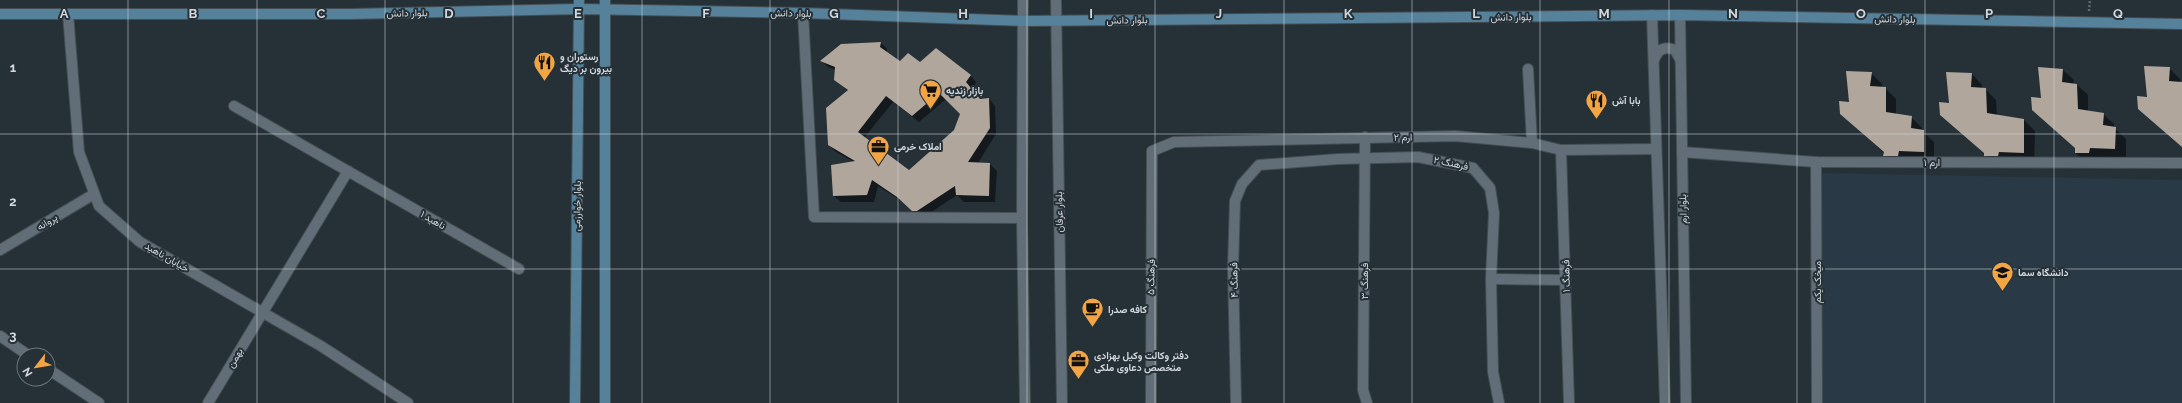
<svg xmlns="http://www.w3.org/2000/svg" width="2182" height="403" font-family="Raleway,Vazirmatn,sans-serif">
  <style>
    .built { fill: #293a46 }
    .shadow { fill: #0007; fill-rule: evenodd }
    .building { fill: #b0a69b; fill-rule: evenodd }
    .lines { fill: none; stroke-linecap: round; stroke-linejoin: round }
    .minor-casing { stroke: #454e53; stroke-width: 12 }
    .tertiary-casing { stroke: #454e53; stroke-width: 12 }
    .secondary-casing { stroke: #454e53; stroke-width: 12 }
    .path { stroke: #636c72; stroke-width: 2.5; stroke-dasharray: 2 2; stroke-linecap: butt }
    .minor { stroke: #626e77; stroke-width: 10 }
    .tertiary { stroke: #626e77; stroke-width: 10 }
    .secondary { stroke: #56819b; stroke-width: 10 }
    .grid { fill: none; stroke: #d2d8dd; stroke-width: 1; stroke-opacity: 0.55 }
    .labels { text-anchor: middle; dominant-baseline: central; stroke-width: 4; stroke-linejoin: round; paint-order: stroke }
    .street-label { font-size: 10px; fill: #d2d8dd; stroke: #253037 }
    .poi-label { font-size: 10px; font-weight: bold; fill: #d2d8dd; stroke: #253037; text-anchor: start }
    .grid-label { font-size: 13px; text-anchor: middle; font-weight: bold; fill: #d2d8dd; stroke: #253037; stroke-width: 4; stroke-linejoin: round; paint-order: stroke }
  </style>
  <rect width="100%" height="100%" fill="#253037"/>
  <path class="built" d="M1821 173 2182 180V403H1822Z"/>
  <g class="shadow">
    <path d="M881 43 887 49V53L900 62 920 63 970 75 976 82 972 90 981 100 989 99 995 106 996 134 978 163 990 164 997 171 995 202H964L957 195 924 217H920L905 203 878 186 874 202H841L834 196 854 162 836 152 829 145 848 91 835 80 836 70 828 67 822 61 841 45ZM946 99 961 114 955 131 909 171 864 138 893 102 919 122Z"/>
    <path d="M2039 68 2063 70 2074 80 2073 84 2077 85 2088 95V111L2103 114 2114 124V128L2126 139V159L2087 164 2076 153 2080 151 2033 110 2042 99Z"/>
    <path d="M2169 68 2180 79V83H2182V146L2148 98Z"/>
    <path d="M1871 73 1882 84V88H1885L1896 99V115L1911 117 1922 128V131L1934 142V162L1895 166 1884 155V153L1841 113Z"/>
    <path d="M1972 74 1982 85V89H1985L1996 100 1997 116 2024 120 2035 131 2034 164 1995 166 1985 154 1941 114Z"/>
  </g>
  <g class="building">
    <path d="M881 42 880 47 900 61 908 53 920 62 936 48 971 75 966 82 980 99 989 98 990 128 968 162 990 163 989 196 956 195 955 186 917 211H912L897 197 872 180 867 195 833 196 831 165 855 161 828 145 826 108 848 90 834 80 835 67 820 61 841 44ZM939 93 960 114 954 130 909 170 858 132 886 96 912 116Z"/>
    <path d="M2144 66 2170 67 2169 81 2182 82V147L2138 109 2137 96 2147 97Z"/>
    <path d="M2038 67 2063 69 2062 82 2077 84 2078 109 2104 113 2103 125 2116 127 2115 149 2090 148 2089 153H2075V148L2032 110 2031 97 2041 98Z"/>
    <path d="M1846 71 1872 72 1870 86 1886 87V112L1912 116 1911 128 1924 130V152L1899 151 1898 156H1883L1884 152 1840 114 1839 101 1849 102Z"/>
    <path d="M1946 72 1972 73 1971 87 1986 88 1987 113 2024 119V153L1999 152 1998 156H1984V153L1940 115 1939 102 1949 103Z"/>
  </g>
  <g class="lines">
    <defs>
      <g id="minor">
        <path d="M803 13 814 217 1022 218"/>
        <path d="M68 14 79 152 99 206 140 242 321 346 408 403"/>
        <path d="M1528 69 1532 143"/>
        <path d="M234 106 519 269"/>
        <path d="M1365 137 1363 390 1367 403"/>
        <path d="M1561 150 1569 403"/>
        <path d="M1682 152 1816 162 2182 163"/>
        <path d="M1816 162 1817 403"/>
        <path d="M0 250 94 194"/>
        <path d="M1491 279 1566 280"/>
        <path d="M0 336 28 355"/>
        <path d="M48 369 99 403"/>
        <path d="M208 403 348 171"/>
        <path d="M1151 403 1152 151 1174 142 1455 136 1532 143 1561 150 1655 149"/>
        <path d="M1236 403 1233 268 1235 201 1242 184 1259 165 1338 159 1418 157 1473 168 1490 188 1494 213 1491 279 1493 372 1499 403"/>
      </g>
      <g id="tertiary">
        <path d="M1023 0 1022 218 1025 403"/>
        <path d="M1056 0 1062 403"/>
        <path d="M1652 15 1665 403"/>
        <path d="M1680 15 1686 403"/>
        <path d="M1654 60C1658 49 1664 46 1675 50L1680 59"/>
      </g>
      <g id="secondary">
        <path d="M605 0V403"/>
        <path d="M0 14H351L579 9 803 13 1023 21 1680 15 2182 24"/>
        <path d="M575 403 579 0"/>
      </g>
    </defs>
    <use href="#minor" class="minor-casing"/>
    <use href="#tertiary" class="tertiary-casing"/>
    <use href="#secondary" class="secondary-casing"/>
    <path class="path" d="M2089 11 2090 0"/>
    <use href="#minor" class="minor"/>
    <use href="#tertiary" class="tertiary"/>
    <use href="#secondary" class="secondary"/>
  </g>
  <path class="grid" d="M128 0V403M257 0V403M385 0V403M513 0V403M642 0V403M770 0V403M898 0V403M1027 0V403M1155 0V403M1284 0V403M1412 0V403M1540 0V403M1669 0V403M1797 0V403M1925 0V403M2054 0V403M0 134H2182M0 269H2182"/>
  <defs>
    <symbol id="restaurant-pin" viewBox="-11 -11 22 30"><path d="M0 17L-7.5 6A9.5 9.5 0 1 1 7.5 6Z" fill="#f3a443" stroke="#253037"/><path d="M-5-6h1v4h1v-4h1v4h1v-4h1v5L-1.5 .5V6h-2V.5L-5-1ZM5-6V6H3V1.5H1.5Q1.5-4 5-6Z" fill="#111"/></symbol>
    <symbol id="supermarket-pin" viewBox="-11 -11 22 30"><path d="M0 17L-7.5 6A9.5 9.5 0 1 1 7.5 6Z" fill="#f3a443" stroke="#253037"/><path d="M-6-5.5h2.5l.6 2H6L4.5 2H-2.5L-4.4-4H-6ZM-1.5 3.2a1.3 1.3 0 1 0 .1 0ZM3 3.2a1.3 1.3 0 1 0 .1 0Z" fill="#111"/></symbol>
    <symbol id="office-pin" viewBox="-11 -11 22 30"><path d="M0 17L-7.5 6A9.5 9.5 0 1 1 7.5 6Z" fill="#f3a443" stroke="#253037"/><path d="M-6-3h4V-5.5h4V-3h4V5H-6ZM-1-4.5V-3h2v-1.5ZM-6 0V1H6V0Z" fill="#111"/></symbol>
    <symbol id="university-pin" viewBox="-11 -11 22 30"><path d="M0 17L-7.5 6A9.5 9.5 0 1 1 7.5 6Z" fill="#f3a443" stroke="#253037"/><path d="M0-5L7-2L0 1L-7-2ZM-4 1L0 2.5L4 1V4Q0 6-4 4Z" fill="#111"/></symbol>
    <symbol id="cafe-pin" viewBox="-11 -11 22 30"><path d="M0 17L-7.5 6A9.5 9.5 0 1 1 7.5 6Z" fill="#f3a443" stroke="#253037"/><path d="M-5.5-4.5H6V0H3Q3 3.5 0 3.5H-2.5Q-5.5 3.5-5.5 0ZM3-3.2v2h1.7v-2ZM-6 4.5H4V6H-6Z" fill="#111"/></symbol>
  </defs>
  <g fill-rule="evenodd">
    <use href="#restaurant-pin" x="532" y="50" width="25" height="34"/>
    <use href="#supermarket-pin" x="918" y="78" width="25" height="34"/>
    <use href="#restaurant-pin" x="1584" y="88" width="25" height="34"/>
    <use href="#office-pin" x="866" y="134" width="25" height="34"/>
    <use href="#university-pin" x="1990" y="260" width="25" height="34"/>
    <use href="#cafe-pin" x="1080" y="296" width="25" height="34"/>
    <use href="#office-pin" x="1066" y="348" width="25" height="34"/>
  </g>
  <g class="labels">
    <g class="street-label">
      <text transform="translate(407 13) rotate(-1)">بلوار دانش</text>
      <text transform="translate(791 13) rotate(1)">بلوار دانش</text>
      <text transform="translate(1511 17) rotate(-1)">بلوار دانش</text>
      <text transform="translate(1895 19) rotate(1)">بلوار دانش</text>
      <text transform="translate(1127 20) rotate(-1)">بلوار دانش</text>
      <text transform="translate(1403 137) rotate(-1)">ارم ۲</text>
      <text x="1932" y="162">ارم ۱</text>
      <text transform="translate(1451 163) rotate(12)">فرهنگ ۲</text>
      <text transform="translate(577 206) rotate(-89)">بلوار خوارزمی</text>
      <text transform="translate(1683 209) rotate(-91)">بلوار ارم</text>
      <text transform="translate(1059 212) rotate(-91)">بلوار عرفان</text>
      <text transform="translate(433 220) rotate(30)">ناهید ۱</text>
      <text transform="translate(47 222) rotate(-31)">پروانه</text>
      <text transform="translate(167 257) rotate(30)">خیابان ناهید</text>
      <text transform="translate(1566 276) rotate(-91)">فرهنگ ۱</text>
      <text transform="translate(1151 277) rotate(-89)">فرهنگ ۵</text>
      <text transform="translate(1234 280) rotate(-91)">فرهنگ ۴</text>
      <text transform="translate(1364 281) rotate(-90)">فرهنگ ۳</text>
      <text transform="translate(1817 282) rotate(-90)">میخک یکم</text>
      <text transform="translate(235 358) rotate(-60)">بهمن</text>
    </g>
    <g class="poi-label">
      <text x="560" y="56">رستوران و<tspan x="560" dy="12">بیرون بر دیگ</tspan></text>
      <text x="946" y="90">بازار زندیه</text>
      <text x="1612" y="100">بابا آش</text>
      <text x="894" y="146">املاک خرمی</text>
      <text x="2018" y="272">دانشگاه سما</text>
      <text x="1108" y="309">کافه صدرا</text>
      <text x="1094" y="355">دفتر وکالت وکیل بهزادی<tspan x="1094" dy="12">متخصص دعاوی ملکی</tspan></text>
    </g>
  </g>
  <g class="grid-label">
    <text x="64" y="18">A</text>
    <text x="193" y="18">B</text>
    <text x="321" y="18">C</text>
    <text x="449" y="18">D</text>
    <text x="578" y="18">E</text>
    <text x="706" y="18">F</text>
    <text x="834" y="18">G</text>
    <text x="963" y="18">H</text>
    <text x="1091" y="18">I</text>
    <text x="1219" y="18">J</text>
    <text x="1348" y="18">K</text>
    <text x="1476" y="18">L</text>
    <text x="1604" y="18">M</text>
    <text x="1733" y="18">N</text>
    <text x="1861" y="18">O</text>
    <text x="1989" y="18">P</text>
    <text x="2118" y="18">Q</text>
    <text x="13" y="72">1</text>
    <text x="13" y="206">2</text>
    <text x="13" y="340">3</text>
  </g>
  <g transform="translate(36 367) rotate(239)"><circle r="19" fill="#253037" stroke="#6a7379"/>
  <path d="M0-3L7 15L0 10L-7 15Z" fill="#f3a443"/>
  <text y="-6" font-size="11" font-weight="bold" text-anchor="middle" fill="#d2d8dd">N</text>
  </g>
</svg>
